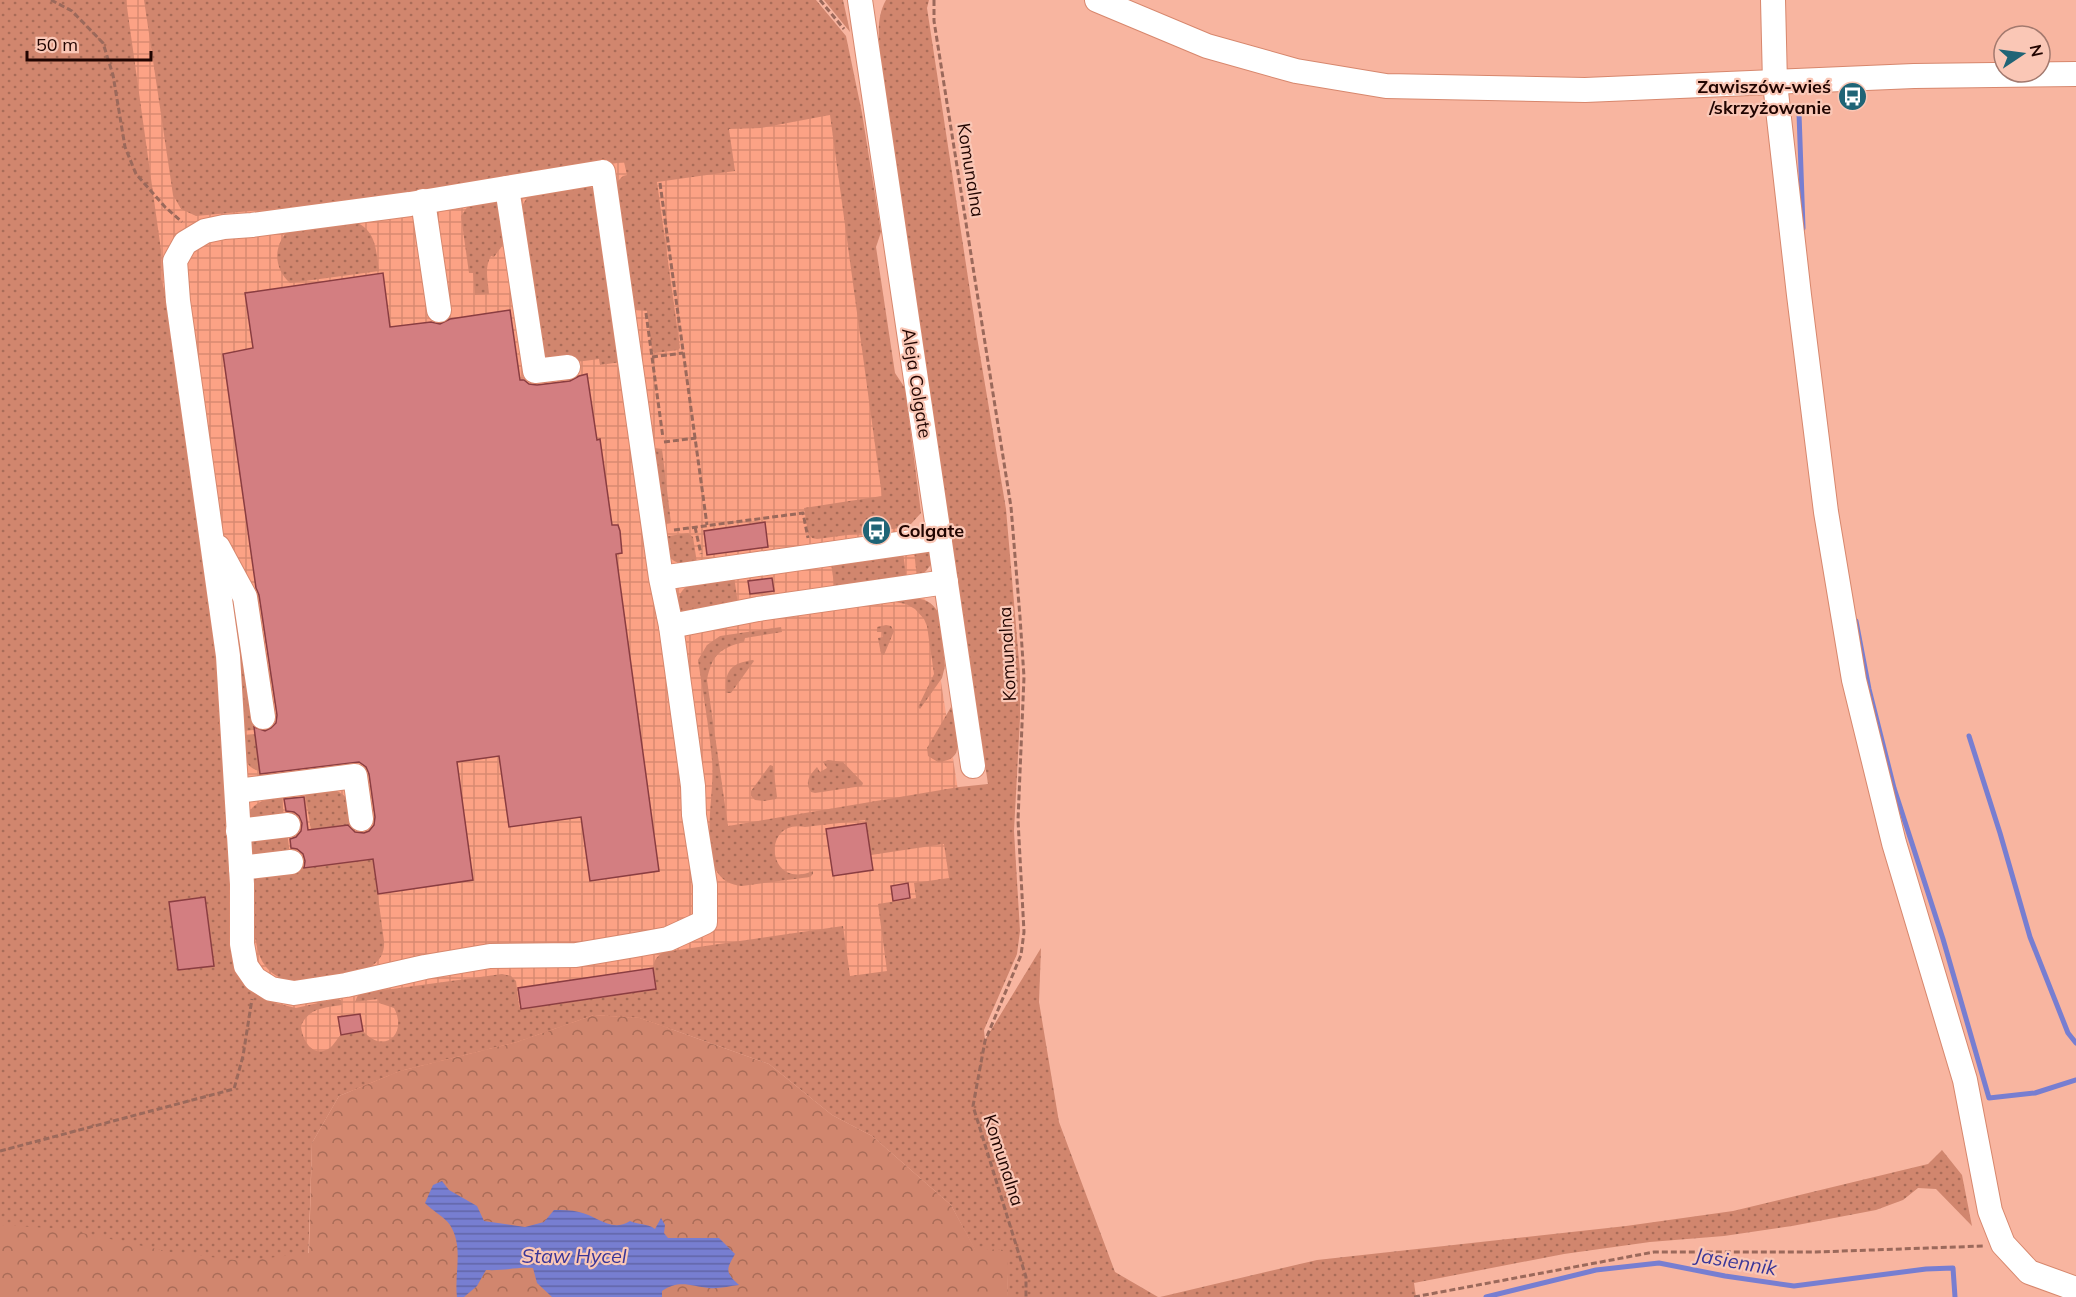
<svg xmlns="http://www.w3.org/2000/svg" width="2076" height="1297" font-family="Mulish,sans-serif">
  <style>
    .industrial { fill: url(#industrial-grid) }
    .grass { fill: url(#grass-dots) }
    .forest { fill: url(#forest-crowns) }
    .water { fill: url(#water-rules) }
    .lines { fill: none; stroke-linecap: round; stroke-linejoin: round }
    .stream { stroke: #777ed1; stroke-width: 5 }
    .building { fill: #d37e81; stroke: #8a3d41; stroke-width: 1.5 }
    .minor-casing { stroke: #d7876d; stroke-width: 26 }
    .path { stroke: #9b695b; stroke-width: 3; stroke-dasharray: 6 3; stroke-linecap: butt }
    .minor { stroke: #fff; stroke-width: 24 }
    .labels { text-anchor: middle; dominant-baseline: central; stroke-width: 4.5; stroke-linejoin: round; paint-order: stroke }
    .poi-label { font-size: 18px; font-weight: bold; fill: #210501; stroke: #fac7b6; text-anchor: end }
    .street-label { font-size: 18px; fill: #210501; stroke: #fac7b6 }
    .water-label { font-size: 20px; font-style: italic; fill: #3a3698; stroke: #fac7b6 }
  </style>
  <defs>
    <pattern id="industrial-grid" width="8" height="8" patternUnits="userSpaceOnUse" patternTransform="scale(1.5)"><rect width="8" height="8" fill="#fca285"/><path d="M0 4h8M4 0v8" fill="none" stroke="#d88a71"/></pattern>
    <pattern id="grass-dots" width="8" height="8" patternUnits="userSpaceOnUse" patternTransform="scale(1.5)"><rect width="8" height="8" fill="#d1866e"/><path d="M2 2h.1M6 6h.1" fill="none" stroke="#a96c58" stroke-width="1.8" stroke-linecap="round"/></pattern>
    <pattern id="forest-crowns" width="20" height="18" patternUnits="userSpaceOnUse" patternTransform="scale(1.5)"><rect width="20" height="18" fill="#d1866e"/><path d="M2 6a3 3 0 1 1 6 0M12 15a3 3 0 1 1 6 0" fill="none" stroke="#a96c58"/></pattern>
    <pattern id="water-rules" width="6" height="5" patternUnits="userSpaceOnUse" patternTransform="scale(1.5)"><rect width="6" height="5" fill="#777ed1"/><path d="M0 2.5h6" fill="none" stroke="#6165a7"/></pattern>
  </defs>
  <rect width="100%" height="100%" fill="#f8b5a0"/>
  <path class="industrial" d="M0 0H611L836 49 901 479 939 669 986 969 17 1156Z"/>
  <g class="grass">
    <path d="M0 0H126L161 250V279L174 322 219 659 247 987 271 1002 296 1008 336 999 341 1000 342 1005C325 1008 309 1007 301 1026 302 1039 312 1058 328 1049 335 1045 336 1039 341 1035L363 1031C384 1055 408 1034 394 1008L379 1003 378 999 355 1002 358 995 363 993 502 974 511 976 516 981 519 1006 521 1009 655 990C654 975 648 960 664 952L843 926 850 976 887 971 878 904 916 898 914 883 949 878 944 844 871 855 865 820 805 827C761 818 766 891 813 871V874L810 877 742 886C731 885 721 880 716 870 702 841 715 792 712 760 709 727 703 693 698 660L707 645 720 636 781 627 782 632 745 638 744 642C720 648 712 655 707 680L728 826 959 787 988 784 880 55C879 35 876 18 886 0H929L927 8 977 337 1006 509 1020 673V718L1014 831 1020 931 1017 954 984 1030 985 1040 1041 948 1039 1002 1059 1122 1115 1272 1158 1297H1008L1006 1250H975L951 1205 872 1136 832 1115 769 1064 640 1018 594 1015 517 1042 400 1071 339 1096 312 1143 308 1266 151 1261 0 1233Z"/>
    <path d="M144 0H816L846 36 862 113 881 232 876 247 895 373 905 388 921 513 911 524 900 528 817 539 812 538 808 533 804 508 882 496 830 115 761 128 729 129 735 171 657 182 680 348 678 350 655 353 652 351 647 311 633 310 615 184 623 176 627 175 624 162 419 191 363 201 196 216 181 209 173 195Z"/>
    <path d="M824 0H843L850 32Z"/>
    <path d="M587 186 593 188 597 193 621 362 600 365 599 359C582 361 556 367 542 355L520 209 528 196Z"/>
    <path d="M498 200 507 239 494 257 491 256C484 268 488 280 489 294L475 295 473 273H469L461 216 468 206Z"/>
    <path d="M352 221C376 228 376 249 379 271L290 283C273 268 273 244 290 229Z"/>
    <path d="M654 448 662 449 671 523 661 525Z"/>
    <path d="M688 533 693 537 697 563C671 565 669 561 663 537Z"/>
    <path d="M930 549 933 562 926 571 917 578 914 551Z"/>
    <path d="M903 553 907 581 835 591 831 563Z"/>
    <path d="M734 576 738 604 683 612 678 609C675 577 710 580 734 576Z"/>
    <path d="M911 598C924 598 932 601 939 614L945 666 942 678 920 709 918 707 934 674 927 626 924 619 915 609 906 604 895 602 843 609V606Z"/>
    <path d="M886 625 891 626 894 631 884 655 881 654 878 638 883 637 882 632H877V627Z"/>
    <path d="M246 647 254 730 242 731 237 648Z"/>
    <path d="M753 660 754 661 731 693H726C724 671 731 663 753 660Z"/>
    <path d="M951 707C954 712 955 719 955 725 958 744 963 760 938 762L928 756 927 748Z"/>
    <path d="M255 734 260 771C242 768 244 750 243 735Z"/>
    <path d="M828 760 843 762 863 783 862 786 815 793 811 792C804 782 810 775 817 767L820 772 827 768 823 762Z"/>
    <path d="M770 765 773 766 777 797 776 799 764 801 755 800 751 796V791Z"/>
    <path d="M332 789C350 795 352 807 356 824L311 830 305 793Z"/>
    <path d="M282 797 284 819 247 824C246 803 265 799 282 797Z"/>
    <path d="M287 832 290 855 251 860 249 838Z"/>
    <path d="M373 859 384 941C387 981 321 977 291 981 281 979 270 974 264 964 253 950 251 900 249 881L254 873Z"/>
    <path d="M1942 1150 1962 1175 1972 1226 1936 1189 1918 1188 1903 1200 1876 1210 1792 1226 1724 1236 1650 1242 1564 1254 1414 1283 1416 1297H1160L1317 1260 1626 1226 1733 1211 1928 1164Z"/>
  </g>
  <path class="forest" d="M594 1015 640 1018 769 1064 832 1115 872 1136 951 1205 975 1249 1007 1250 1008 1297H0V1225L64 1229 170 1252 243 1261 309 1253 312 1143 339 1096 400 1071 517 1042Z"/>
  <path class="water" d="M442 1181 449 1190 477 1206 484 1221 525 1227 544 1222 554 1210C562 1210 571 1210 579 1212 598 1216 611 1233 630 1221 638 1225 647 1223 655 1229L661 1218 665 1225 664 1233 668 1238H719L735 1254C726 1270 725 1272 739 1285 730 1286 719 1289 709 1288 691 1286 679 1279 662 1291V1297H552L537 1283 533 1268C516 1267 503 1271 486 1270L477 1286 464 1297H457C454 1273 464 1247 450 1225 444 1216 432 1211 425 1203L433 1185Z"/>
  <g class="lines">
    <g class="stream">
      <path d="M1799 113 1803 228"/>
      <path d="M1856 621 1869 689 1894 788 1943 939 1989 1098 2035 1093 2076 1080"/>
      <path d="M1969 736 2000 833 2030 937 2068 1033 2076 1043"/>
      <path d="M1486 1297 1596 1270 1659 1263 1725 1276 1794 1286 1926 1269 1953 1268 1955 1297"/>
    </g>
  </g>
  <g class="building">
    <path d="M383 273 390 327 431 322 440 324 450 319 510 310 520 380H524L529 384 537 385 570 381 579 376 587 374 597 440 600 439 612 525H618L620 531 622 553 616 554 659 871 590 881 581 817 509 827 499 756 457 762 473 880 378 894 373 859 304 868 305 861 303 854 297 849 291 848 290 839 296 837 301 831 302 823 299 816 294 812 286 811 284 799 304 797 308 830 348 825 355 832 364 833 369 831 374 825 375 817 369 774 366 767 359 762 260 774 254 727 265 731 271 728 276 723 277 715 259 595 256 588 223 354 253 348 245 293Z"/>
    <path d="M765 522 768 547 707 555 704 531Z"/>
    <path d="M772 578 774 591 750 594 748 581Z"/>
    <path d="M866 823 873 870 833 876 826 829Z"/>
    <path d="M908 883 910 898 893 901 891 886Z"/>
    <path d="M205 897 214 966 178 970 169 902Z"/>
    <path d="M653 968 656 989 521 1009 518 988Z"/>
    <path d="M360 1014 363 1031 341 1035 338 1017Z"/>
  </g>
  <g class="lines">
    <defs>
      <g id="minor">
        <path d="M860 0 973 766"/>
        <path d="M1097 0 1207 46 1296 71 1386 86 1585 90 1914 76 2076 74"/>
        <path d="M1773 0 1775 83 1799 295 1826 512 1854 680 1894 843 1965 1080 1990 1211 2003 1244 2029 1272 2076 1289"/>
        <path d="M507 188 535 371 568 367"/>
        <path d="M423 201 439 310"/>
        <path d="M218 547 245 597 263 717"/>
        <path d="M661 578 603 172 410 204 252 225 224 227 205 231 185 243 175 261 178 301 228 656 242 884V944L246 966 255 979 271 989 294 993 346 985 425 967 490 956 576 955 635 945 668 939 705 922V885L694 815 693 786 671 626 661 578 940 538"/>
        <path d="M671 626 758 609 946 582"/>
        <path d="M237 791 355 776 361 819"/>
        <path d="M238 831 288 825"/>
        <path d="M241 868 291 862"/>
      </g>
    </defs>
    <use href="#minor" class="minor-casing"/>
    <g class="path">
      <path d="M51 0 72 11 103 43 113 75 125 147 136 174 165 207 182 222"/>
      <path d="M820 0 844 29"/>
      <path d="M934 0V21L1011 507 1020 617 1024 677 1018 820 1024 932 1021 955 985 1041 973 1106 1026 1277V1297"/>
      <path d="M660 183 707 525"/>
      <path d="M646 313 663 438"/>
      <path d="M652 357 683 353"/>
      <path d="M664 442 696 438"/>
      <path d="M695 527 701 554"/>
      <path d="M674 530 803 513 808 538"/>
      <path d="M0 1151 234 1089 243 1056 252 999"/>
      <path d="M1414 1297 1654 1252H1816L1984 1246"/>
    </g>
    <use href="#minor" class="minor"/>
  </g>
  <defs>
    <symbol id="bus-disc" viewBox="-11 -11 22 22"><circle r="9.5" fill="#206476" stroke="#fac7b6"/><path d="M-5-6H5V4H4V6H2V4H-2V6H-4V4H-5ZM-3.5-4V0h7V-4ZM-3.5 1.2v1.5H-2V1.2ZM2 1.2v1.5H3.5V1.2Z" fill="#fff"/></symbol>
  </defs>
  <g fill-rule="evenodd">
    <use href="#bus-disc" x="1836" y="80" width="33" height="33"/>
    <use href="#bus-disc" x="860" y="514" width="33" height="33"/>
  </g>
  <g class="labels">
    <g class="poi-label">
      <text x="1831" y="86">Zawiszów-wieś<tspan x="1831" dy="21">/skrzyżowanie</tspan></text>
      <text x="898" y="530" text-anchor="start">Colgate</text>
    </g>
    <g class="street-label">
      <text transform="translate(971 170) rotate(81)">Komunalna</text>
      <text transform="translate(917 383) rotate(81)">Aleja Colgate</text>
      <text transform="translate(1007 654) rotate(-93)">Komunalna</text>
      <text transform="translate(1004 1160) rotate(72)">Komunalna</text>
    </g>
    <g class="water-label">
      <text x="574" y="1255">Staw Hycel</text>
      <text transform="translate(1736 1261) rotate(10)">Jasiennik</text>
    </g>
  </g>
  <g transform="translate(2022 54) rotate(77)"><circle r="28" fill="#fac7b6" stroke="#a3796e" stroke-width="1.5"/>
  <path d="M0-4.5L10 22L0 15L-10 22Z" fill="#206476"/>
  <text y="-9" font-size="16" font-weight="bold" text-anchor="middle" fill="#210501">N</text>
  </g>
  <path d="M27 51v9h124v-9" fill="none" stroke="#210501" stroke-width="3"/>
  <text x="36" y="51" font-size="18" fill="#210501" stroke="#fac7b6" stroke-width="4.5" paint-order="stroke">50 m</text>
</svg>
